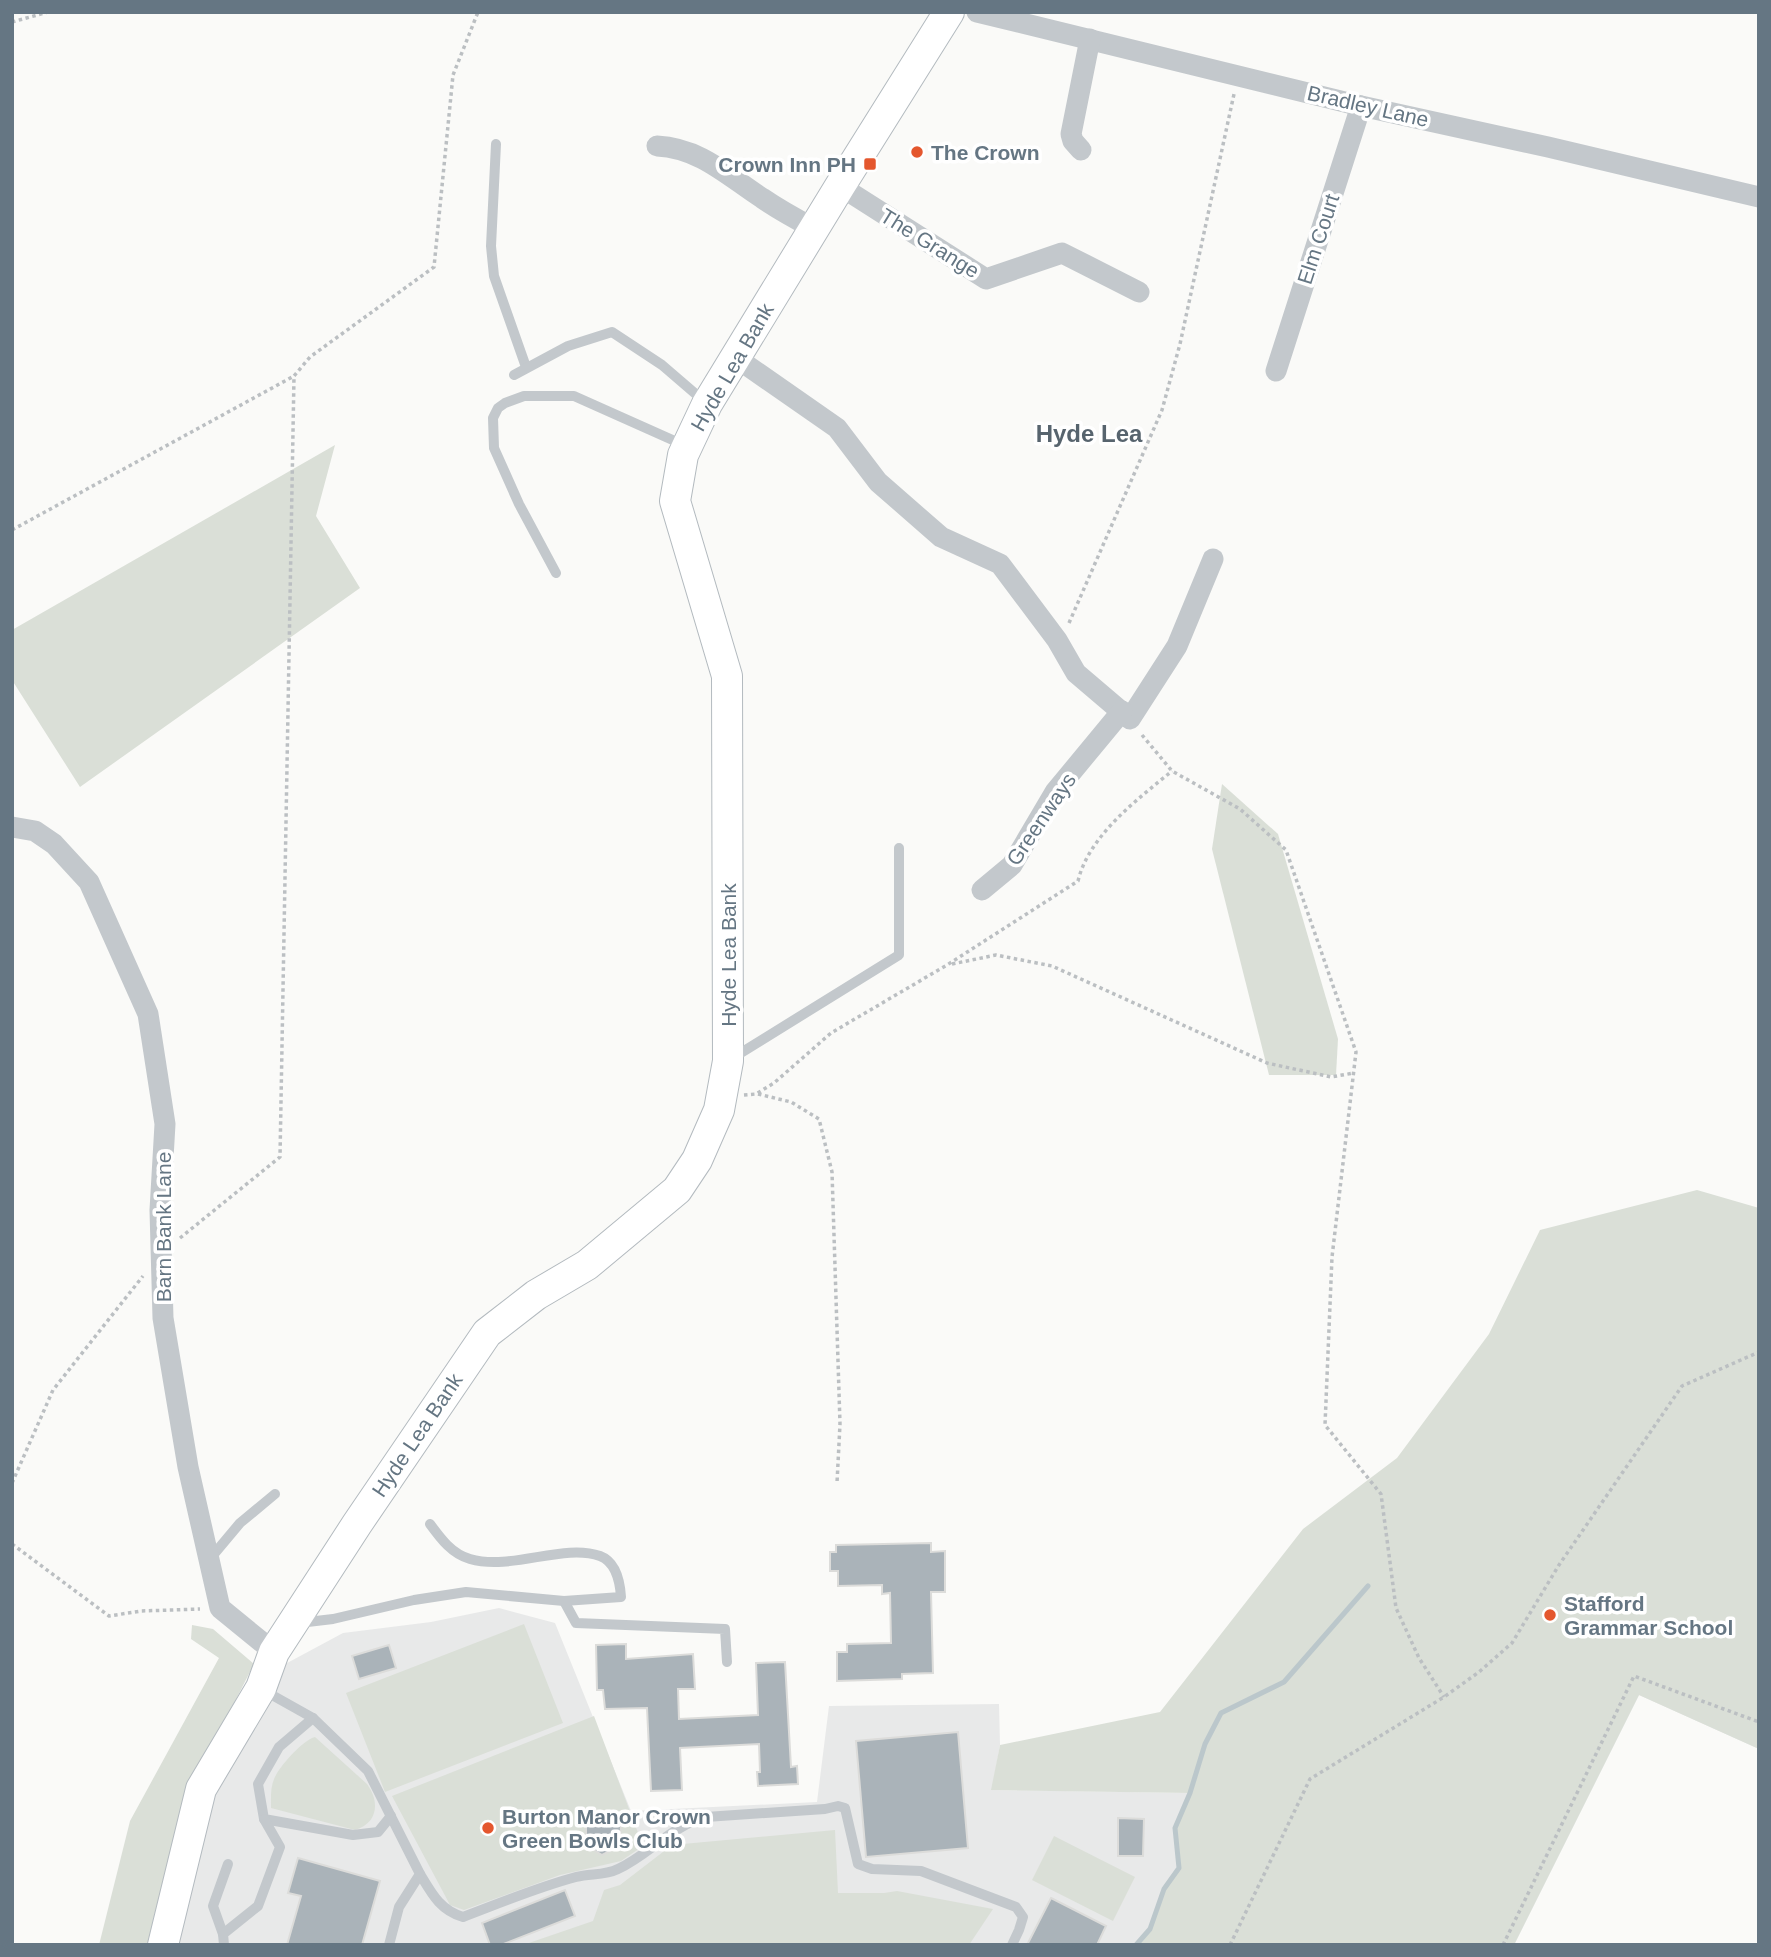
<svg xmlns="http://www.w3.org/2000/svg" width="1771" height="1957" font-family="Helvetica,sans-serif">
  <style>
    .built { fill: #e8e9e9 }
    .green { fill: #dadfd7 }
    .lines { fill: none; stroke-linecap: round; stroke-linejoin: round }
    .stream { stroke: #bbc7cb; stroke-width: 5 }
    .building { fill: #aab3b9; stroke: #dcdcda; stroke-width: 2 }
    .secondary-casing { stroke: #b3babf; stroke-width: 32 }
    .path { stroke: #bbbfc2; stroke-width: 3.5; stroke-dasharray: 3.5 3.5; stroke-linecap: butt }
    .lane { stroke: #c3c8cc; stroke-width: 10 }
    .street { stroke: #c3c8cc; stroke-width: 21 }
    .secondary { stroke: #fff; stroke-width: 30 }
    .poi-dot { fill: #e4572e; stroke: #fff; stroke-width: 2.5 }
    .labels { text-anchor: middle; dominant-baseline: central; stroke-width: 7; stroke-linejoin: round; paint-order: stroke }
    .street-label { font-size: 21px; fill: #657683; stroke: #fff }
    .poi-label { font-size: 21px; font-weight: bold; fill: #657683; stroke: #fff; text-anchor: start }
    .quarter-label { font-size: 24px; font-weight: bold; fill: #57646e; stroke: #fff }
  </style>
  <rect width="100%" height="100%" fill="#fafaf8"/>
  <path class="built" d="M1416 1541 1759 1749 1639 1695 1514 1945H170L210 1792 276 1669 343 1633 431 1622 499 1608 555 1623 631 1811 817 1802 829 1706 999 1704 1000 1745 992 1790 1190 1793Z"/>
  <g class="green">
    <path d="M335 445 316 516 360 588 80 787 12 680V630Z"/>
    <path d="M1222 784 1278 834 1338 1039 1336 1075H1269L1212 849Z"/>
    <path d="M1697 1190 1759 1208V1749L1639 1695 1514 1945H1136L1150 1929 1164 1889 1179 1868 1175 1828 1190 1793 991 1790 1000 1745 1160 1712 1303 1529 1397 1458 1489 1334 1540 1230Z"/>
    <path d="M524 1624 563 1723 385 1792 346 1693Z"/>
    <path d="M192 1625 213 1629 254 1664 181 1807 147 1945H99L130 1821 219 1658 191 1639Z"/>
    <path d="M594 1716 643 1846 621 1861 560 1875 464 1910 450 1905 392 1796Z"/>
    <path d="M315 1737 367 1784C380 1802 378 1823 355 1830L271 1808C271 1797 270 1785 276 1775 282 1764 303 1740 315 1737Z"/>
    <path d="M835 1830 838 1893H884L897 1891 993 1909 969 1945H523L593 1921 604 1890 620 1885 672 1845Z"/>
    <path d="M1054 1836 1135 1877 1113 1921 1032 1880Z"/>
  </g>
  <g class="lines">
    <path class="stream" d="M1136 1945 1150 1929 1164 1889 1179 1868 1175 1828 1190 1793 1205 1744 1221 1713 1284 1682 1368 1586"/>
  </g>
  <g class="building">
    <path d="M931 1543V1552L945 1551V1592H931L933 1673 902 1674V1679L837 1681V1652H847V1644L891 1643 890 1593 882 1594V1585L838 1586V1571H830V1552H836V1545Z"/>
    <path d="M626 1644V1659L693 1654 695 1689H678L679 1719 758 1715 756 1663 785 1662 791 1767 797 1766 798 1784 758 1786 757 1772H760L759 1744 680 1748 682 1790 651 1791 647 1708 605 1709 603 1690H597L596 1645Z"/>
    <path d="M389 1645 396 1668 359 1679 352 1656Z"/>
    <path d="M958 1732 968 1848 866 1857 856 1741Z"/>
    <path d="M605 1815 621 1826 620 1846 602 1855 586 1845V1826Z"/>
    <path d="M1118 1818 1144 1819 1143 1856H1118Z"/>
    <path d="M298 1858 380 1881 362 1945H287L301 1896 288 1893Z"/>
    <path d="M565 1890 575 1916 501 1945H490L482 1923Z"/>
    <path d="M1051 1898 1106 1926 1097 1945H1027Z"/>
  </g>
  <g class="lines">
    <defs>
      <path id="secondary" d="M163 1945 201 1789 261 1688 274 1652 357 1524 487 1333 536 1295 587 1265 677 1190 697 1160 719 1110 728 1061 727 676 675 501 683 455 707 404 840 186 949 12"/>
    </defs>
    <use href="#secondary" class="secondary-casing"/>
    <g class="path">
      <path d="M12 22 48 12"/>
      <path d="M12 530 294 376"/>
      <path d="M1069 623 1162 410 1180 344 1234 94"/>
      <path d="M1142 735 1172 771 1240 809 1286 850 1356 1052 1332 1257 1325 1425 1381 1494 1396 1608 1419 1658 1444 1697"/>
      <path d="M952 964 996 955 1052 966 1267 1063 1331 1077 1354 1073"/>
      <path d="M758 1094 791 1102 819 1119 832 1172 840 1424 837 1483"/>
      <path d="M744 1095 756 1094 774 1083 831 1033 947 965 1078 881C1089 835 1138 799 1172 771"/>
      <path d="M180 1238 280 1157 294 376 310 357 434 267 453 75 478 12"/>
      <path d="M12 1483 53 1390 143 1276"/>
      <path d="M12 1544 109 1616 141 1611 200 1609"/>
      <path d="M1230 1945 1310 1779 1444 1697 1479 1672 1512 1643 1559 1565 1682 1386 1759 1352"/>
      <path d="M1503 1945 1634 1676 1759 1722"/>
    </g>
    <g class="lane">
      <path d="M496 144 491 246 494 276 526 367"/>
      <path d="M514 375 568 346 612 332 662 365 705 402"/>
      <path d="M556 573 519 504 494 448 493 418 498 408 505 403 524 396H574L686 446"/>
      <path d="M731 1059 899 955V848"/>
      <path d="M209 1560 240 1523 275 1494"/>
      <path d="M564 1601 576 1623 725 1629 727 1662"/>
      <path d="M299 1623 333 1619 414 1600 466 1592 564 1601 621 1597C620 1582 616 1562 600 1556 563 1543 512 1571 470 1559 452 1554 441 1539 430 1524"/>
      <path d="M263 1690 313 1718 368 1771 420 1874 399 1907 389 1945"/>
      <path d="M313 1718 279 1747 258 1784 264 1819 353 1835 378 1832 391 1816"/>
      <path d="M420 1874C432 1894 440 1910 463 1917 500 1903 538 1887 576 1877 590 1873 604 1876 618 1869 650 1854 671 1826 706 1817L825 1809 838 1806 845 1808 858 1864 872 1869 921 1871 1016 1907 1023 1917 1019 1930 1012 1945"/>
      <path d="M223 1934 213 1906 228 1864"/>
      <path d="M224 1945 223 1934 258 1906 280 1847 264 1819"/>
    </g>
    <g class="street">
      <path d="M977 12 1361 106 1548 147 1759 197"/>
      <path d="M657 146C700 148 728 176 762 198 778 209 796 219 813 228"/>
      <path d="M1081 150 1073 141 1071 134 1090 39"/>
      <path d="M840 186 986 279 1062 253 1139 292"/>
      <path d="M735 357 837 428 878 482 941 537 1000 564 1057 640 1076 673 1130 719 1177 646 1213 559"/>
      <path d="M1276 371 1361 106"/>
      <path d="M12 827 35 831 54 844 89 882 148 1014 165 1124 160 1210 163 1318 188 1467 220 1608 274 1652"/>
      <path d="M982 890 1012 865 1055 792 1122 711"/>
    </g>
    <use href="#secondary" class="secondary"/>
  </g>
  <g class="poi-dot">
    <circle cx="917" cy="152" r="7"/>
    <rect x="863" y="157" width="14" height="14" rx="3.5"/>
    <circle cx="1550" cy="1615" r="7"/>
    <circle cx="488" cy="1828" r="7"/>
  </g>
  <g class="labels">
    <g class="street-label">
      <text transform="translate(1368 106) rotate(13)">Bradley Lane</text>
      <text transform="translate(1318 239) rotate(-72)">Elm Court</text>
      <text transform="translate(930 243) rotate(32)">The Grange</text>
      <text transform="translate(732 367) rotate(-60)">Hyde Lea Bank</text>
      <text transform="translate(1041 819) rotate(-56)">Greenways</text>
      <text transform="translate(728 955) rotate(-90)">Hyde Lea Bank</text>
      <text transform="translate(163 1227) rotate(-90)">Barn Bank Lane</text>
      <text transform="translate(417 1435) rotate(-56)">Hyde Lea Bank</text>
    </g>
    <g class="poi-label">
      <text x="931" y="152">The Crown</text>
      <text x="856" y="164" text-anchor="end">Crown Inn PH</text>
      <text x="1564" y="1603">Stafford<tspan x="1564" dy="24">Grammar School</tspan></text>
      <text x="502" y="1816">Burton Manor Crown<tspan x="502" dy="24">Green Bowls Club</tspan></text>
    </g>
    <g class="quarter-label">
      <text x="1089" y="433">Hyde Lea</text>
    </g>
  </g>
  <rect width="1771" height="1957" fill="none" stroke="#657683" stroke-width="28"/>
</svg>
